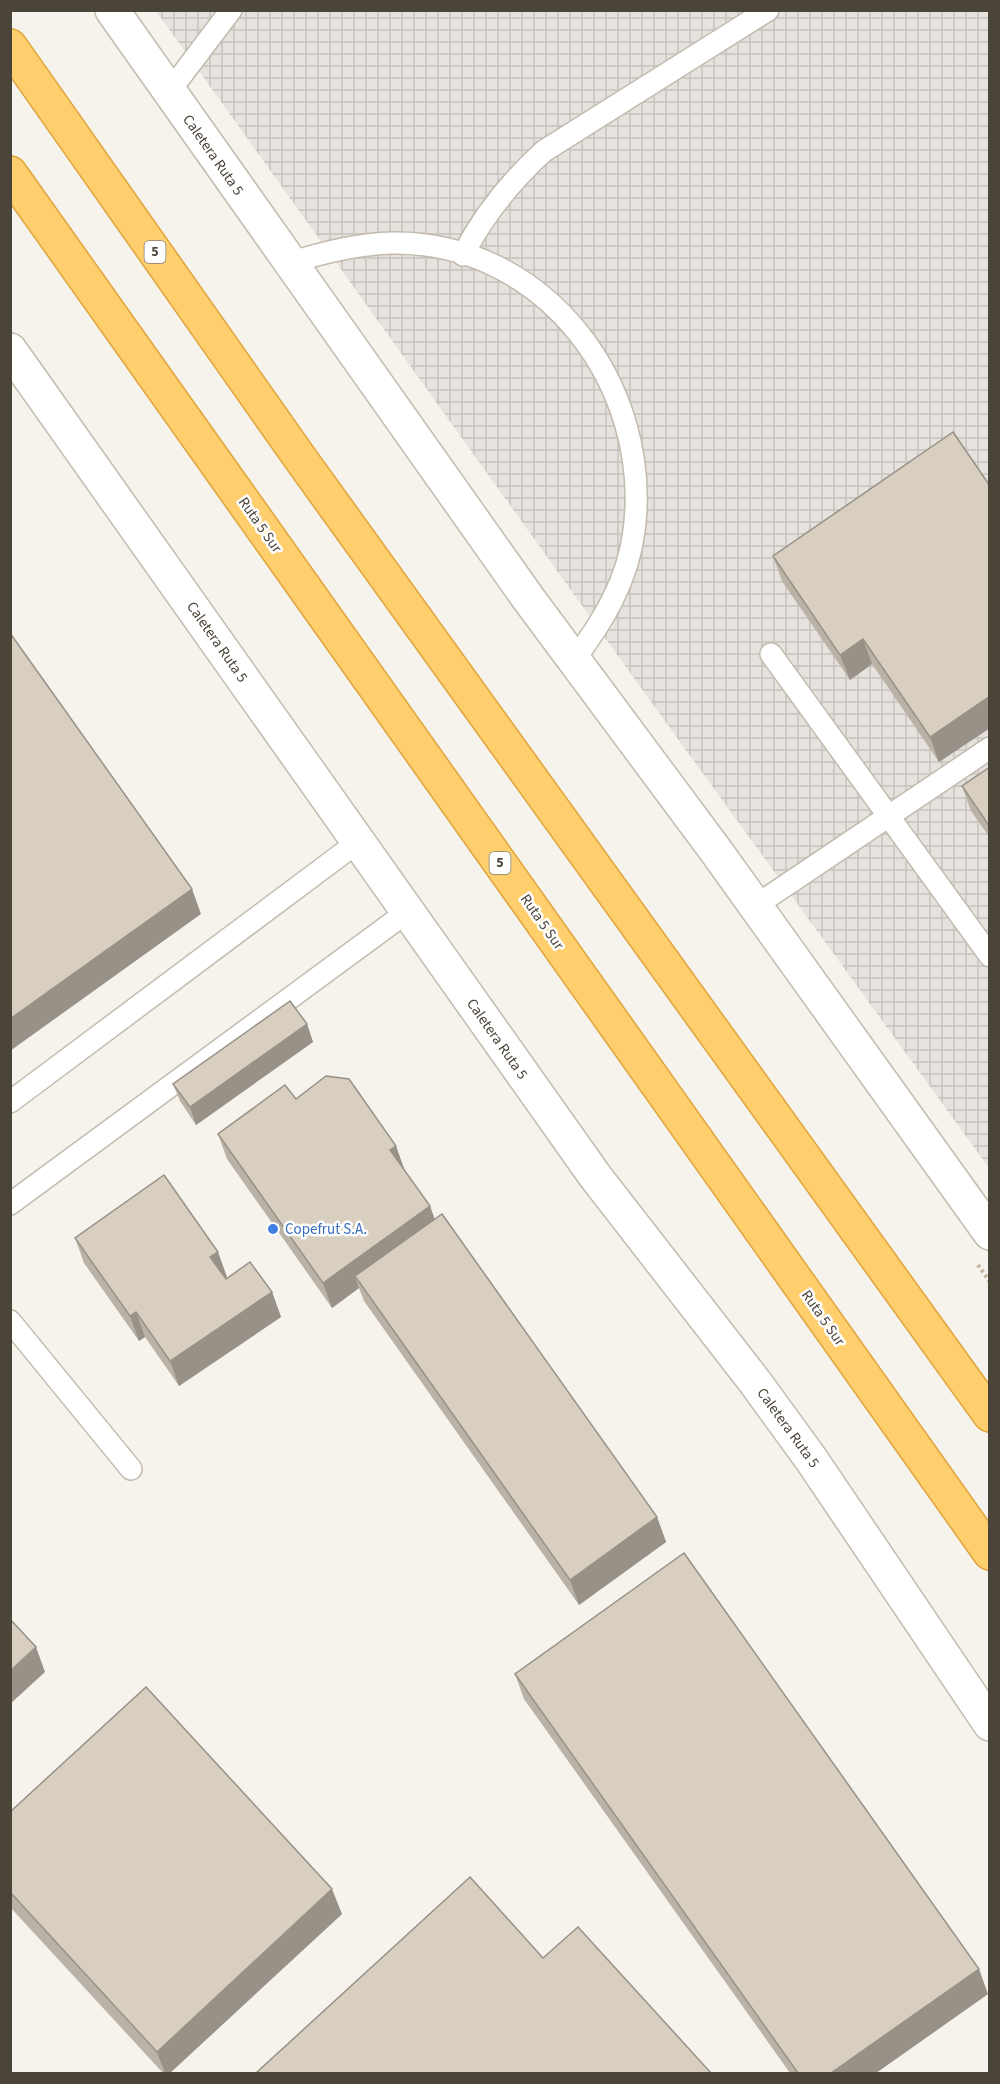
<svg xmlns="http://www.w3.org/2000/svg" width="1000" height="2084" font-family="'Source Sans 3',sans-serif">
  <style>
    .industrial { fill: url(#industrial-grid) }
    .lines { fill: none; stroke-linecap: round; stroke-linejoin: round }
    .service-casing { stroke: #c2bbae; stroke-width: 24 }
    .tertiary-casing { stroke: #c2bbae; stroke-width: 36 }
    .motorway-casing { stroke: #e0a43c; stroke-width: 36 }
    .path { stroke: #c4b79f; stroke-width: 4; stroke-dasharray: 3 3; stroke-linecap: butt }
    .service { stroke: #fff; stroke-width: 21 }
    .tertiary { stroke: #fff; stroke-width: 33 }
    .motorway { stroke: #ffcf6e; stroke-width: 33 }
    .wall { fill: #bab2a6 }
    .shaded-wall { fill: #979187 }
    .building { fill: #d8cfc1; stroke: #979187; stroke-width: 1.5 }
    .shop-dot { fill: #3f7fe0; stroke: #fff; stroke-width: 2 }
    .labels { text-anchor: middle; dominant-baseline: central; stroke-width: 5; stroke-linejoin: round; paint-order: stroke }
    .shield { fill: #fff; stroke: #817c74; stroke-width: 1.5 }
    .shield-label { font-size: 14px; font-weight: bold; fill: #4b4439 }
    .street-label { font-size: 15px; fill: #4b4439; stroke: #fff }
    .shop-label { font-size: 15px; fill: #366cbe; stroke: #fff; text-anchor: start }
  </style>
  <defs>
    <pattern id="industrial-grid" width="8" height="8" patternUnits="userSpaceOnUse" patternTransform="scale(1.5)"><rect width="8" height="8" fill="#e6e2dd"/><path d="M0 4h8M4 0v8" fill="none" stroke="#c7c3be"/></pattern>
  </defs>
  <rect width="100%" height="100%" fill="#f6f3ec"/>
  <path class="industrial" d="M156 11H989V1168L641 688Z"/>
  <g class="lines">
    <defs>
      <g id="service">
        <path d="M169 92 231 10"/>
        <path d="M463 255C484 214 510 182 544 151L768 10"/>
        <path d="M290 263C324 252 356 244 392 243 545 241 653 386 634 531 628 580 603 622 573 661"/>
        <path d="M771 654 990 956"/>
        <path d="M755 906 990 748"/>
        <path d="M10 1102 358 842"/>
        <path d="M10 1204 407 912"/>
        <path d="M10 1321 131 1469"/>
      </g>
      <g id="tertiary">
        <path d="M112 10 528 598 716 851 990 1233"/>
        <path d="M10 350 595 1176 755 1382 811 1459 990 1724"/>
      </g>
      <g id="motorway">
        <path d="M10 46 300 458 990 1415"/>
        <path d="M10 173 990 1553"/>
      </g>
    </defs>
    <use href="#service" class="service-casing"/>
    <use href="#tertiary" class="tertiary-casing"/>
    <use href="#motorway" class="motorway-casing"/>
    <path class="path" d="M978 1265 990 1282"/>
    <use href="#service" class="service"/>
    <use href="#tertiary" class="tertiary"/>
    <use href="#motorway" class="motorway"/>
  </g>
  <g class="wall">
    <path d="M990 486V728L939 762 872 664 850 680 782 581 773 556Z"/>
    <path d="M990 767V838L971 811 962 786Z"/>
    <path d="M307 1024 313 1042 196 1125 180 1101 173 1084Z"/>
    <path d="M296 1099 405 1171 430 1206 434 1219 657 1517 666 1542 579 1605 364 1301 359 1288 332 1308 227 1159 218 1134Z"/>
    <path d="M75 1238 227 1277 225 1278 226 1279 272 1292 281 1317 179 1386 145 1337 139 1341 84 1263Z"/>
    <path d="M515 1674 988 1994 876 2073H790L524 1699Z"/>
    <path d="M10 1812 342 1914 170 2073H163L10 1907Z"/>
  </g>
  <g class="shaded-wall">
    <path d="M863 639 872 664 850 680 840 655Z"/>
    <path d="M990 696V728L939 762 930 737Z"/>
    <path d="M192 889 201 914 10 1051V1019Z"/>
    <path d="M307 1024 313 1042 196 1125 190 1107Z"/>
    <path d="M396 1146 405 1171 390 1150Z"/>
    <path d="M430 1206 439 1231 355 1276 359 1288 332 1308 323 1283Z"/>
    <path d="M218 1252 227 1277 220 1282 210 1257Z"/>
    <path d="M272 1292 281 1317 179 1386 170 1361Z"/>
    <path d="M136 1312 145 1337 139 1341 130 1316Z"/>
    <path d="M657 1517 666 1542 579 1605 570 1580Z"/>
    <path d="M36 1647 45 1672 10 1704V1671Z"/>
    <path d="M332 1889 342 1914 170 2073H165L157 2052Z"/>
    <path d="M979 1969 988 1994 876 2073H831Z"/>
  </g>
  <g class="building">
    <path d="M953 432 990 486V696L930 737 863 639 840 655 773 556Z"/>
    <path d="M10 633 192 889 10 1019Z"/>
    <path d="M990 767V827L962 786Z"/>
    <path d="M290 1001 307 1024 190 1107 173 1084Z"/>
    <path d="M326 1076 349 1079 396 1146 390 1150 430 1206 323 1283 218 1134 285 1085 296 1099Z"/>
    <path d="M164 1175 218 1252 210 1257 226 1279 250 1262 272 1292 170 1361 136 1312 130 1316 75 1238Z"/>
    <path d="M442 1214 657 1517 570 1580 355 1276Z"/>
    <path d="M684 1553 979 1969 831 2073H798L515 1674Z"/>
    <path d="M10 1619 36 1647 10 1671Z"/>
    <path d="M146 1687 332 1889 157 2052 10 1892V1812Z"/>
    <path d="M470 1877 543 1958 578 1927 711 2073H256Z"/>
  </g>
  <circle class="shop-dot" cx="273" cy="1229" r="6"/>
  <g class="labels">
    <g class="shield">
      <rect x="144.5" y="241" width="21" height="22" rx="4.5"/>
      <rect x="489.5" y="852" width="21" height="22" rx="4.5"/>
    </g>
    <g class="shield-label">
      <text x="155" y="252">5</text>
      <text x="500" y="863">5</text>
    </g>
    <g class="street-label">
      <text transform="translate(213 155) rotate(55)">Caletera Ruta 5</text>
      <text transform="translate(260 525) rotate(55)">Ruta 5 Sur</text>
      <text transform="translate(217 642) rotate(55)">Caletera Ruta 5</text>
      <text transform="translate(542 922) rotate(55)">Ruta 5 Sur</text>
      <text transform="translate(497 1039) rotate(55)">Caletera Ruta 5</text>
      <text transform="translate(823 1318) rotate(55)">Ruta 5 Sur</text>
      <text transform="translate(788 1428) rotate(54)">Caletera Ruta 5</text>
    </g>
    <g class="shop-label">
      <text x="285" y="1229">Copefrut S.A.</text>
    </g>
  </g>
  <rect width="1000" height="2084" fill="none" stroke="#4b4439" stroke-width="24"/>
</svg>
